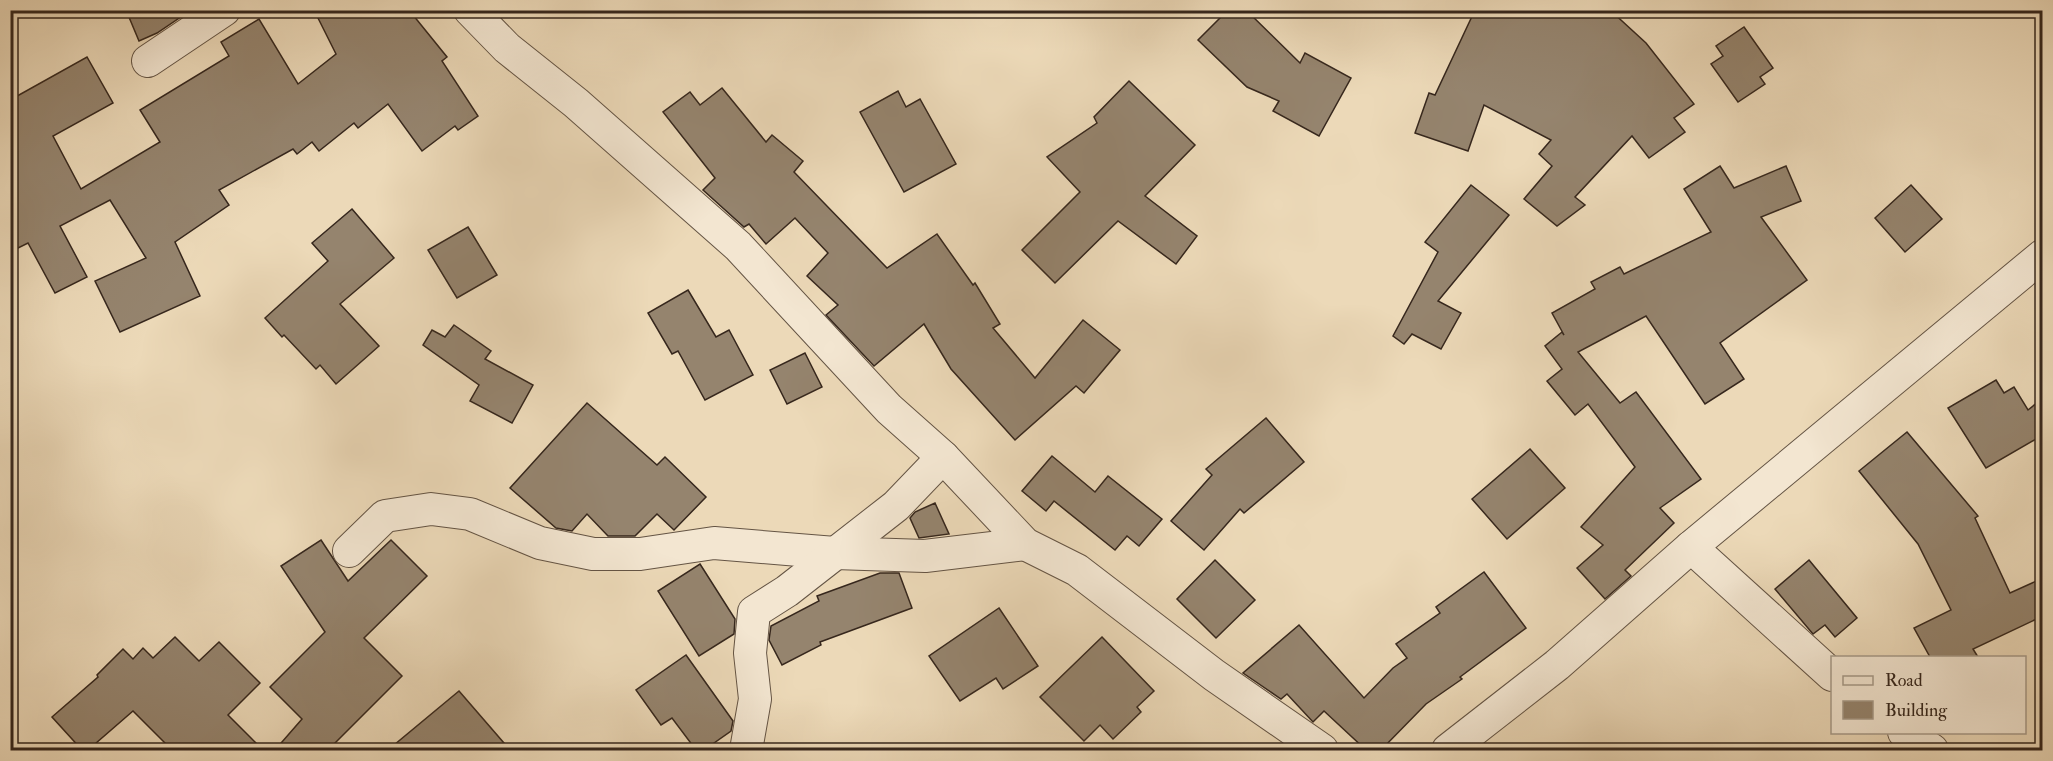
<svg xmlns="http://www.w3.org/2000/svg" width="2053" height="761" font-family="'IM FELL Double Pica',serif">
  <style>
    .building { fill: #95846e; stroke: #36271d; stroke-width: 1.5 }
    .lines { fill: none; stroke-linecap: round; stroke-linejoin: round }
    .street-casing { stroke: #645444; stroke-width: 34 }
    .street { stroke: #f3e6d1; stroke-width: 32 }
  </style>
  <rect width="100%" height="100%" fill="#ecd9b8"/>
  <filter id="stains"><feTurbulence type="fractalNoise" baseFrequency=".00333" numOctaves="4"/><feColorMatrix values="0 0 0 0 .2 0 0 0 0 .09 0 0 0 0 .02 0 0 0 .5 -.17"/></filter>
  <radialGradient id="worn" r=".72"><stop offset=".6" stop-color="#630" stop-opacity="0"/><stop offset="1" stop-color="#630" stop-opacity=".3"/></radialGradient>
  <g class="building">
    <path d="M126 10H191L157 33 139 41Z"/>
    <path d="M314 10H409L447 57 442 61 478 116 458 130 455 126 422 151 388 104 358 128 354 123 319 151 312 142 297 154 293 149 219 190 229 205 175 242 200 296 120 332 95 281 146 258 110 200 60 226 87 277 55 293 28 243 10 252V100L87 57 113 103 53 136 81 189 160 142 140 110 229 56 221 42 259 19 298 84 336 54Z"/>
    <path d="M1228 10H1246L1300 63 1305 53 1351 78 1319 136 1273 111 1279 101 1247 87 1198 40Z"/>
    <path d="M1475 10H1610L1646 43 1694 104 1674 118 1685 132 1649 158 1632 136 1575 197 1585 205 1557 226 1524 199 1552 166 1539 154 1551 140 1484 105 1468 151 1415 133 1429 93 1435 95Z"/>
    <path d="M1744 27 1773 68 1760 77 1765 84 1738 102 1711 64 1723 56 1716 46Z"/>
    <path d="M1129 81 1195 145 1145 196 1197 236 1176 264 1118 221 1055 283 1022 250 1080 192 1047 157 1097 123 1094 117Z"/>
    <path d="M722 88 766 142 772 135 803 161 794 172 887 268 937 234 973 285 975 283 1000 324 993 328 1035 378 1083 320 1120 350 1084 393 1076 386 1015 440 951 369 924 324 874 366 826 315 838 305 807 276 828 253 795 218 766 244 749 224 744 227 703 190 715 178 663 112 690 92 700 105Z"/>
    <path d="M898 91 906 107 920 99 956 164 904 192 860 112Z"/>
    <path d="M1720 166 1734 188 1786 166 1801 201 1761 217 1807 280 1720 343 1744 379 1705 404 1646 316 1578 352 1620 403 1636 392 1701 479 1660 508 1674 523 1625 570 1631 576 1605 599 1577 568 1603 545 1581 527 1635 467 1588 404 1575 415 1547 381 1562 369 1545 346 1562 332 1564 335 1552 313 1595 289 1591 282 1620 267 1624 274 1711 232 1684 189Z"/>
    <path d="M1471 185 1509 215 1438 301 1461 313 1441 349 1412 334 1404 344 1393 336 1438 252 1425 242Z"/>
    <path d="M1911 185 1942 219 1905 252 1875 218Z"/>
    <path d="M352 209 394 258 340 304 379 346 336 384 320 365 316 369 284 335 282 337 265 318 328 261 312 243Z"/>
    <path d="M468 227 497 275 457 298 428 250Z"/>
    <path d="M688 290 716 337 729 330 753 375 705 400 678 351 672 354 648 313Z"/>
    <path d="M454 325 491 351 485 359 533 385 512 423 470 401 479 385 423 345 432 330 445 337Z"/>
    <path d="M805 353 822 387 787 404 770 370Z"/>
    <path d="M1996 380 2004 393 2014 387 2028 410 2043 398V435L1986 468 1948 408Z"/>
    <path d="M587 403 657 465 665 457 706 497 674 530 657 514 635 536H608L587 514 572 531 556 528 510 488Z"/>
    <path d="M1266 418 1304 462 1244 513 1240 509 1204 550 1171 521 1212 475 1206 469Z"/>
    <path d="M1907 432 1978 516 1975 518 2010 593 2043 578V616L1973 649 1978 657H1930L1914 628 1951 610 1918 544 1859 471Z"/>
    <path d="M1530 449 1565 488 1507 539 1472 499Z"/>
    <path d="M1052 456 1095 492 1108 476 1162 519 1139 546 1127 536 1115 550 1054 501 1046 511 1022 491Z"/>
    <path d="M935 503 949 534 919 538 910 518 915 512Z"/>
    <path d="M321 540 348 581 391 540 427 576 364 638 402 676 328 750H275L302 719 270 687 325 632 281 566Z"/>
    <path d="M1215 560 1255 600 1216 638 1177 599Z"/>
    <path d="M1809 560 1857 618 1835 637 1825 625 1813 634 1775 589Z"/>
    <path d="M700 564 735 619 734 634 699 656 658 591Z"/>
    <path d="M1484 572 1526 628 1460 677 1462 679 1426 704 1381 750H1366L1324 711 1313 722 1287 694 1281 699 1243 673 1299 625 1364 698 1393 668 1407 658 1396 644 1440 613 1436 607Z"/>
    <path d="M880 573H899L912 608 820 642 821 645 782 665 769 640 771 626 819 601 817 596Z"/>
    <path d="M999 608 1038 666 1003 689 996 678 960 701 929 656Z"/>
    <path d="M175 637 199 661 219 642 260 683 228 715 263 750H172L133 711 88 750H82L52 717 98 677 97 675 123 649 133 659 143 648 153 658Z"/>
    <path d="M1102 637 1154 691 1137 707 1141 712 1113 739 1100 725 1084 741 1040 697Z"/>
    <path d="M686 655 733 721 731 731 704 750H696L672 718 661 725 636 690Z"/>
    <path d="M459 691 510 750H388Z"/>
  </g>
  <g class="lines">
    <defs>
      <g id="street">
        <path d="M470 10 507 48 576 103 738 246 889 409 943 457 1025 544 1077 570 1214 675 1322 750"/>
        <path d="M148 61 224 10"/>
        <path d="M1691 547 1832 675"/>
        <path d="M349 551 385 516 431 509 470 514 540 543 593 554H640L714 543 835 553 925 556 1025 544"/>
        <path d="M1904 732 1932 750"/>
        <path d="M746 750 755 699 750 653 754 612 787 591 896 506 943 457"/>
        <path d="M1448 750 1557 665 1691 547 2042 256"/>
      </g>
    </defs>
    <use href="#street" class="street-casing"/>
    <use href="#street" class="street"/>
  </g>
  <rect width="2053" height="761" fill="none" stroke="#ecd9b8" stroke-width="36"/>
  <rect x="12" y="12" width="2029" height="737" fill="none" stroke="#36271d" stroke-width="3"/>
  <rect x="18" y="18" width="2017" height="725" fill="none" stroke="#36271d" stroke-width="1.5"/>
  <rect x="1831" y="656" width="195" height="78" fill="#f3e6d1" stroke="#a79a89" stroke-width="1.5"/>
  <rect x="1843" y="676" width="30" height="9" fill="#f3e6d1" stroke="#a79a89" stroke-width="1.5"/>
  <text x="1885" y="686" font-size="18" fill="#36271d">Road</text>
  <rect x="1843" y="701" width="30" height="18" fill="#95846e" stroke="#a79a89" stroke-width="1.5"/>
  <text x="1885" y="716" font-size="18" fill="#36271d">Building</text>
  <rect width="100%" height="100%" filter="url(#stains)"/>
  <rect width="100%" height="100%" fill="url(#worn)"/>
</svg>
